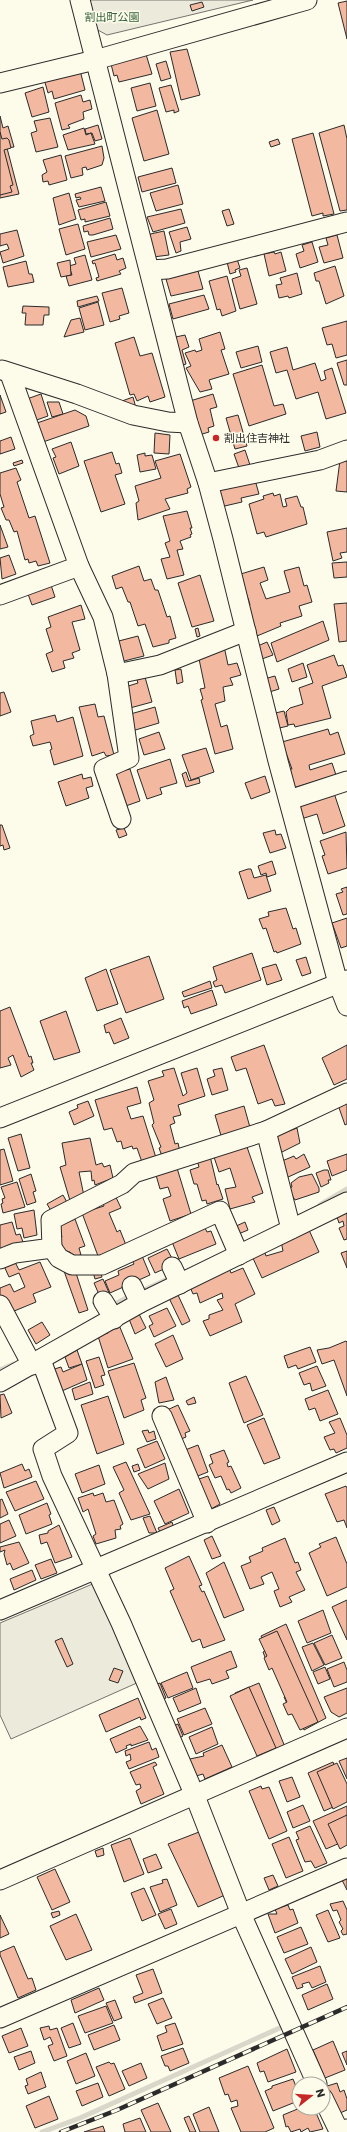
<svg xmlns="http://www.w3.org/2000/svg" width="347" height="2132" font-family="Poppins,'Noto Sans JP',sans-serif">
  <style>
    .green { fill: #ecebdb; stroke: #74746e }
    .lines { fill: none; stroke-linecap: round; stroke-linejoin: round }
    .stream { stroke: #d8d7c9; stroke-width: 5 }
    .building { fill: #f2b8a0; stroke: #2b2b2b }
    .minor-casing { stroke: #2b2b2b; stroke-width: 21 }
    .minor { stroke: #fdfbea; stroke-width: 19 }
    .rail-casing { stroke: #2b2b2b; stroke-width: 4.5 }
    .rail { stroke: #fdfbea; stroke-width: 3; stroke-dasharray: 9; stroke-linecap: butt }
    .poi-dot { fill: #c62828; stroke: #fdfbea; stroke-width: 1.5 }
    .labels { text-anchor: middle; dominant-baseline: central; stroke-width: 3; stroke-linejoin: round; paint-order: stroke }
    .park-label { font-size: 11px; fill: #34623c; stroke: #fdfbea }
    .poi-label { font-size: 11px; fill: #2b2b2b; stroke: #fdfbea; text-anchor: start }
  </style>
  <rect width="100%" height="100%" fill="#fdfbea"/>
  <g class="green">
    <path d="M89 0H253L107 35 96 29Z"/>
    <path d="M95 1583 139 1682 11 1739 0 1715V1623Z"/>
  </g>
  <g class="lines">
    <g class="stream">
      <path d="M320 1205 347 1189"/>
      <path d="M140 1292 172 1277"/>
      <path d="M111 1306 132 1295"/>
      <path d="M0 1370 14 1364"/>
      <path d="M42 2132 80 2118 284 2026"/>
    </g>
  </g>
  <g class="building">
    <path d="M347 1V39L338 3Z"/>
    <path d="M202 2 204 7 192 11 190 5Z"/>
    <path d="M187 49 200 95 181 100 170 52Z"/>
    <path d="M145 51 152 74 119 82 117 75 114 76 111 64Z"/>
    <path d="M166 61 171 78 161 81 156 64Z"/>
    <path d="M80 70 85 90 54 99 52 91 48 93 44 79Z"/>
    <path d="M150 83 156 106 137 111 131 88Z"/>
    <path d="M171 85 179 111 174 113V110L166 112 159 88Z"/>
    <path d="M43 87 49 112 32 117 25 93Z"/>
    <path d="M81 95 83 102 90 100 92 109 83 112 84 119 68 125 70 128 62 130 55 103Z"/>
    <path d="M157 110 169 154 144 161 132 118Z"/>
    <path d="M0 116 3 128 8 126 14 147 7 148 19 194 0 198Z"/>
    <path d="M50 118 58 147 36 152 31 133 37 131 34 121Z"/>
    <path d="M98 125 102 139 95 141 92 133 86 134 85 129Z"/>
    <path d="M344 125 347 139V210L340 211 319 133Z"/>
    <path d="M84 128 86 135 91 133 95 144 68 150 63 135Z"/>
    <path d="M0 132 2 139 7 138 9 140 11 148 4 150 13 185 10 186 12 192 0 195Z"/>
    <path d="M313 133 334 214 323 216V213L312 216 292 139Z"/>
    <path d="M278 139 280 144 271 147 269 142Z"/>
    <path d="M102 146 104 158 102 165 87 170 86 167 82 168 83 175 71 178 65 156Z"/>
    <path d="M61 155 67 180 49 185 48 181 43 182 42 175 47 172 43 160Z"/>
    <path d="M172 168 176 183 142 192 138 177Z"/>
    <path d="M178 185 183 204 156 211 150 193Z"/>
    <path d="M101 187 105 201 79 207 76 200 81 199 80 197 76 198 75 194Z"/>
    <path d="M69 193 76 219 59 225 53 198Z"/>
    <path d="M106 202 110 216 85 222V219L81 220 78 210Z"/>
    <path d="M181 209 185 223 153 232 147 217Z"/>
    <path d="M229 209 234 224 227 226 222 211Z"/>
    <path d="M110 218 113 229 93 235H89L88 231 84 232 83 226Z"/>
    <path d="M78 224 85 249 66 255 59 229Z"/>
    <path d="M187 227 191 239 180 242 181 251 176 253 169 232Z"/>
    <path d="M17 230 24 256 3 263 0 252 9 249 7 244 0 246V234Z"/>
    <path d="M164 231 169 255 153 257 146 235Z"/>
    <path d="M116 235 121 249 91 257 87 242Z"/>
    <path d="M337 235 343 258 324 263 319 247 328 245 326 238Z"/>
    <path d="M312 242 318 262 300 268 296 254 304 251 302 245Z"/>
    <path d="M274 252 275 254 281 252 286 271 269 276 264 254Z"/>
    <path d="M115 254 117 260 123 258 126 268 119 271 121 274 97 281 96 278 99 277 95 263 93 264 92 261Z"/>
    <path d="M85 255 92 280 69 286 66 276 72 275 69 266 76 264 74 258Z"/>
    <path d="M237 259 240 268 235 270 236 272 230 274 227 262Z"/>
    <path d="M70 260 71 275 61 277 57 263Z"/>
    <path d="M26 261 29 274H32L34 282 8 287 3 267Z"/>
    <path d="M335 266 344 296 326 304 319 281H316L314 273Z"/>
    <path d="M247 268 257 304 240 309 232 279 241 276 239 270Z"/>
    <path d="M198 271 203 289 171 296 166 279Z"/>
    <path d="M297 273 302 294 289 298 288 296 279 298 276 285 282 284 280 278Z"/>
    <path d="M227 276 236 311 222 316 220 309 217 310 209 281Z"/>
    <path d="M122 288 129 313 119 316 120 319 110 322 102 293Z"/>
    <path d="M204 295 209 309 173 319 169 304Z"/>
    <path d="M97 296 99 301 78 307 77 301Z"/>
    <path d="M98 302 104 325 85 330 79 308Z"/>
    <path d="M23 306 49 307V315H44L43 325H25L26 313H22Z"/>
    <path d="M80 318 84 332 64 337 71 320Z"/>
    <path d="M347 321V355L336 358 332 344 327 345 322 328Z"/>
    <path d="M220 332 225 349 221 350 229 374 209 380 212 389 200 392 186 368 191 366 185 353 195 350 196 352 202 350 199 339Z"/>
    <path d="M185 335 189 347 182 350 186 364 176 368 171 338Z"/>
    <path d="M134 337 140 356 152 353 165 397 150 402 148 396 137 401 134 394 130 395 115 343Z"/>
    <path d="M258 346 262 362 241 368 236 352Z"/>
    <path d="M287 347 293 370 315 363 321 381 326 379 324 371 332 368 346 413 326 419 318 392 296 399 287 370 276 373 270 352Z"/>
    <path d="M347 360V385H344L337 363Z"/>
    <path d="M262 365 274 406 283 404 286 414 249 426 233 374Z"/>
    <path d="M41 394 48 416 31 422 24 400Z"/>
    <path d="M213 394 217 407 210 409 214 426 208 428 209 432 199 435 190 401Z"/>
    <path d="M0 395 6 412 0 414Z"/>
    <path d="M133 397 136 408 122 401Z"/>
    <path d="M47 402H59L63 414 52 417Z"/>
    <path d="M75 410 86 416 89 426 43 442 37 423Z"/>
    <path d="M238 415 247 446 235 449 226 418Z"/>
    <path d="M317 432 320 447 305 451 301 436Z"/>
    <path d="M155 433 170 435 169 454 154 453Z"/>
    <path d="M11 437 15 449 0 454V441Z"/>
    <path d="M71 442 79 466 59 474 53 458 56 457 52 449Z"/>
    <path d="M245 450 250 465 239 468 234 454Z"/>
    <path d="M112 452 116 464 119 463 122 473 115 475 125 504 101 512 84 461Z"/>
    <path d="M145 453V456L152 455 156 469 140 472 137 455Z"/>
    <path d="M180 454 191 487 187 489 188 493 165 499 170 509 138 520 136 503 139 501 135 486 161 478 155 461Z"/>
    <path d="M347 458V492L336 491 340 460 347 461Z"/>
    <path d="M22 460 23 463 14 466 13 463Z"/>
    <path d="M16 468 21 480 17 482 29 518 35 516 50 563 38 566 36 561 29 563 28 559 25 560 17 531 14 532 9 520H6L1 508 4 507 0 494V473Z"/>
    <path d="M255 480 259 494 241 498 242 502 216 508 211 489Z"/>
    <path d="M273 493 274 496 280 494 283 507 287 506 285 499 297 496 301 507H303L307 524 266 537 264 532 257 534 249 504 264 499 263 496Z"/>
    <path d="M187 511 192 528H190L192 534 190 535 191 537 180 541 183 549 177 550 184 575 167 579 161 559 170 557 165 543 170 541 163 516Z"/>
    <path d="M0 525 8 547 0 549Z"/>
    <path d="M347 528V552L340 553 342 558 333 561 327 532Z"/>
    <path d="M9 555 16 574 2 579 0 558Z"/>
    <path d="M347 562V577L334 578 332 563Z"/>
    <path d="M139 566 144 581 151 579 155 590H158L167 617 170 616 176 638 169 640V643L153 647 145 624 138 626 130 602H128L122 587 116 589 112 576Z"/>
    <path d="M264 567 268 580 260 583 266 599 290 592 284 571 299 567 304 586 307 585 312 602 299 606 302 616 280 623 281 626 257 636 247 606 250 605 248 598 243 599 234 576Z"/>
    <path d="M200 575 214 621 192 627 178 583Z"/>
    <path d="M51 585 55 597 32 605 28 594Z"/>
    <path d="M347 603V641L339 642 334 604Z"/>
    <path d="M81 605 85 619 72 622 80 650 72 653 74 658 63 661 65 668 52 672 46 654 53 651 46 629 51 627 48 617Z"/>
    <path d="M323 621 329 640 277 662 271 643Z"/>
    <path d="M198 628 200 636 197 637 195 629Z"/>
    <path d="M138 636 144 656 116 663 111 643Z"/>
    <path d="M267 642 273 655 259 660 253 648Z"/>
    <path d="M224 646 228 665 237 663 241 675 230 678 233 685 223 687 225 701 215 704 221 727 227 725 233 749 215 754 201 700 203 699 200 689 205 688 198 654Z"/>
    <path d="M334 655 338 666 343 665 347 677 322 686 331 718 295 727 294 724 288 725 286 712 290 708 303 704 299 688 313 683 307 665Z"/>
    <path d="M303 663 307 677 292 682 288 669Z"/>
    <path d="M181 669 183 682 177 684 175 670Z"/>
    <path d="M275 676 279 689 263 694 260 680Z"/>
    <path d="M145 677 152 702 130 708 125 687 138 683 137 680Z"/>
    <path d="M4 692 11 712 0 716V693Z"/>
    <path d="M95 704 98 717 104 716 114 755 106 756 104 752 92 756 79 707Z"/>
    <path d="M155 707 159 723 132 731 127 715Z"/>
    <path d="M284 711 288 726 275 729 271 714Z"/>
    <path d="M55 715 57 722 73 717 83 756 54 765 50 750 52 749 50 742 33 746 30 736 34 734 31 721Z"/>
    <path d="M328 729 330 735 338 732 345 754 309 765 310 770 332 763 336 775 293 788 287 770 292 769 282 742Z"/>
    <path d="M159 732 165 749 144 755 139 739Z"/>
    <path d="M206 748 214 772 191 780 182 755Z"/>
    <path d="M170 759 177 783 160 788 162 794 147 799 137 770Z"/>
    <path d="M130 769 140 801 120 808 110 774Z"/>
    <path d="M186 772 189 781 199 778 200 783 186 787 182 774Z"/>
    <path d="M82 774 83 779 91 777 93 786 86 788 89 798 66 806 58 782Z"/>
    <path d="M265 776 270 792 251 799 245 783Z"/>
    <path d="M333 790 345 826 323 834 317 814 301 819 296 802Z"/>
    <path d="M0 825H2L10 848 4 850 3 845 0 846Z"/>
    <path d="M124 828 127 835 119 838 116 830Z"/>
    <path d="M275 830 276 835 281 834 286 848 270 853 263 833Z"/>
    <path d="M346 832 347 868 328 874 322 856 325 855 320 841Z"/>
    <path d="M272 861 276 874 267 877 266 873 261 875 258 866Z"/>
    <path d="M248 869H251L254 878 266 875 271 891 248 899 239 872Z"/>
    <path d="M347 887V914L343 915 336 894 343 892 341 889Z"/>
    <path d="M286 908 293 929 296 928 301 944 277 953 276 951 274 952 266 928 263 929 259 919 269 916 268 912Z"/>
    <path d="M347 918V946L341 948 332 923Z"/>
    <path d="M252 953 261 980 225 993 222 985 215 987 213 982 217 980 213 967Z"/>
    <path d="M149 956 164 999 126 1013 110 970Z"/>
    <path d="M306 957 311 973 302 976 296 960Z"/>
    <path d="M276 964 282 980 267 985 262 968Z"/>
    <path d="M106 969 118 1004 97 1011 85 978Z"/>
    <path d="M210 981 212 988 184 997 182 992Z"/>
    <path d="M212 990 217 1005 191 1014 188 1006 184 1008 182 1001Z"/>
    <path d="M10 1007 29 1057 31 1056 33 1063H31L34 1070 21 1077 13 1055 8 1058 11 1065 0 1068V1011Z"/>
    <path d="M66 1011 80 1052 54 1060 40 1021Z"/>
    <path d="M121 1018 129 1038 114 1044 109 1032 106 1033 104 1025Z"/>
    <path d="M264 1045 285 1104 275 1106 272 1099 258 1104 246 1068 236 1071 231 1057Z"/>
    <path d="M347 1045V1079L334 1085 322 1058Z"/>
    <path d="M174 1068 183 1096 187 1093 181 1073 197 1068 205 1096 178 1105 181 1115 173 1117 175 1123 170 1125 175 1144 178 1143 180 1152 163 1159 159 1148 161 1147 152 1125 154 1123 149 1103 154 1100 148 1081 164 1076 162 1071Z"/>
    <path d="M222 1068 228 1090 212 1095 207 1079 215 1076 213 1070Z"/>
    <path d="M137 1087 141 1103 127 1107 131 1119 143 1116 157 1161 143 1165 137 1148 133 1149 132 1146 123 1149 121 1141 117 1142 112 1128 104 1130 95 1100Z"/>
    <path d="M347 1099V1124L345 1125 337 1102Z"/>
    <path d="M88 1101 94 1116 74 1125 69 1112 78 1108 77 1105Z"/>
    <path d="M244 1106 251 1131 222 1139 215 1115Z"/>
    <path d="M297 1128 300 1143 276 1155 273 1137Z"/>
    <path d="M21 1134 30 1168 18 1171 8 1138Z"/>
    <path d="M90 1138 96 1165 102 1163 104 1167 110 1165 113 1178 95 1185 94 1180 92 1181 91 1171 79 1172 84 1196 71 1204 60 1167 66 1165 62 1143Z"/>
    <path d="M247 1147 263 1193 252 1197 255 1202 230 1209 225 1189 236 1187 230 1168 219 1172 214 1157Z"/>
    <path d="M4 1149 13 1181 0 1185V1150Z"/>
    <path d="M304 1154 310 1167 286 1178 282 1161 294 1156 296 1159Z"/>
    <path d="M347 1154V1170L332 1176 327 1161Z"/>
    <path d="M210 1156 217 1185 218 1184 223 1199 207 1204 206 1200 202 1201 197 1184H194L190 1170 199 1167 197 1160Z"/>
    <path d="M177 1168 191 1214 170 1221 163 1199 171 1196 168 1187 160 1189 156 1175Z"/>
    <path d="M324 1170H328L331 1180H328L329 1183 321 1187 316 1173Z"/>
    <path d="M31 1174 36 1191 33 1192 36 1202 27 1205 19 1179Z"/>
    <path d="M312 1174 319 1188V1192L295 1200 288 1189 292 1187 291 1183 299 1177Z"/>
    <path d="M17 1182 25 1207 3 1213 1 1204 3 1203 2 1199 5 1198 1 1187Z"/>
    <path d="M114 1193 121 1208 109 1213 117 1232 120 1230 126 1245 98 1256 82 1213 104 1206 102 1200Z"/>
    <path d="M63 1195 69 1206 53 1214 47 1204Z"/>
    <path d="M34 1210 37 1235 24 1238 22 1228 17 1229 14 1214Z"/>
    <path d="M347 1212V1239L344 1240 339 1228 344 1226 343 1221 339 1223 337 1217Z"/>
    <path d="M75 1219 85 1246 79 1248 81 1255 71 1257 70 1252 64 1253 60 1238 62 1237 59 1226Z"/>
    <path d="M12 1222 16 1235 20 1234 23 1242 0 1249V1225Z"/>
    <path d="M202 1222 207 1232 211 1231 216 1244 179 1259 170 1237Z"/>
    <path d="M245 1222 248 1230 236 1235 234 1227Z"/>
    <path d="M309 1230 319 1252 262 1278 252 1256 264 1250 266 1256 283 1251 281 1241Z"/>
    <path d="M167 1249 175 1264 155 1273 148 1258Z"/>
    <path d="M140 1251 150 1275 110 1293 105 1281 119 1275 118 1271 134 1264 130 1256Z"/>
    <path d="M347 1251V1268L341 1253Z"/>
    <path d="M15 1262 19 1270 40 1262 51 1287 33 1294 36 1302 7 1314 0 1296V1288L10 1284 14 1292 25 1287 19 1273 9 1277 4 1266Z"/>
    <path d="M229 1268 231 1273 243 1268 255 1294 235 1304 242 1322 210 1336 203 1321 209 1319V1315L223 1310 217 1300 223 1298 222 1293 200 1303 197 1293 193 1294 190 1287Z"/>
    <path d="M100 1270 102 1277 95 1279 93 1272Z"/>
    <path d="M64 1271 76 1273 88 1310 79 1313Z"/>
    <path d="M103 1279 110 1295 101 1299 94 1283Z"/>
    <path d="M178 1295 190 1321 182 1325 169 1298Z"/>
    <path d="M167 1308 176 1326 154 1337 149 1326 153 1324 149 1316Z"/>
    <path d="M139 1314 146 1328 135 1334 129 1319Z"/>
    <path d="M42 1322 50 1335 36 1344 28 1330Z"/>
    <path d="M119 1325 133 1359 108 1368 98 1336 108 1333 107 1329Z"/>
    <path d="M173 1335 183 1359 166 1367 155 1344Z"/>
    <path d="M346 1341 347 1342V1396L334 1360 322 1364 317 1350 329 1348Z"/>
    <path d="M310 1347 316 1362 298 1369 296 1365 288 1368 284 1356Z"/>
    <path d="M77 1350 82 1364 69 1368 65 1357Z"/>
    <path d="M99 1357 105 1375 101 1376 104 1385 95 1388 86 1361Z"/>
    <path d="M134 1363 146 1398 141 1400 144 1410 124 1418 108 1371Z"/>
    <path d="M82 1364 87 1380 55 1394 48 1371 61 1367 63 1372Z"/>
    <path d="M317 1366 326 1386 312 1391 310 1383 304 1385 299 1373Z"/>
    <path d="M246 1376 263 1415 244 1423 229 1383Z"/>
    <path d="M166 1377 174 1400 159 1403 155 1382Z"/>
    <path d="M90 1382 93 1394 75 1400 72 1389Z"/>
    <path d="M328 1390 338 1414 320 1421 315 1408 309 1410 305 1399Z"/>
    <path d="M4 1394 12 1413 1 1418 0 1395Z"/>
    <path d="M108 1396 124 1444 97 1454 81 1405Z"/>
    <path d="M194 1397 196 1403 188 1405 186 1401Z"/>
    <path d="M178 1405 190 1431 185 1433 186 1437 174 1442 165 1411Z"/>
    <path d="M264 1418 280 1458 264 1464 247 1425Z"/>
    <path d="M340 1418 347 1435V1448L336 1453 334 1449 330 1450 324 1437 335 1433 329 1422Z"/>
    <path d="M148 1430 149 1433 154 1431 156 1439 147 1442 142 1431Z"/>
    <path d="M157 1441 165 1459 145 1468 137 1449Z"/>
    <path d="M198 1445 208 1472 190 1479 180 1452Z"/>
    <path d="M224 1450 229 1462 227 1463 228 1467 231 1466 241 1488 231 1493 229 1489 227 1490 221 1476 215 1478 209 1465 213 1463 210 1455Z"/>
    <path d="M126 1462 150 1514 131 1520 119 1493 124 1490 113 1467Z"/>
    <path d="M165 1463 169 1479 148 1489 138 1474Z"/>
    <path d="M22 1464 25 1471 29 1469 32 1477 4 1488 0 1473Z"/>
    <path d="M138 1464 140 1470 134 1472 132 1466Z"/>
    <path d="M99 1465 105 1484 82 1493 75 1474Z"/>
    <path d="M208 1476 220 1504 211 1509 196 1480Z"/>
    <path d="M36 1481 44 1499 15 1511 6 1492Z"/>
    <path d="M346 1486 347 1488V1528L344 1520 337 1522 325 1494Z"/>
    <path d="M179 1489 189 1513 165 1524 154 1501Z"/>
    <path d="M93 1493 94 1496 103 1493 106 1502 114 1500 123 1524 120 1526 121 1529 115 1530 116 1538 96 1544 93 1536 96 1534 88 1509 83 1512 78 1498Z"/>
    <path d="M2 1499 8 1514 0 1518V1500Z"/>
    <path d="M47 1503 51 1514 49 1515 52 1524 26 1534 19 1515Z"/>
    <path d="M274 1507 280 1521 272 1525 266 1510Z"/>
    <path d="M150 1516 157 1533H149L143 1518Z"/>
    <path d="M9 1520 16 1536 0 1543V1524Z"/>
    <path d="M172 1522 174 1528 161 1534 158 1528Z"/>
    <path d="M59 1525 72 1557 55 1563 47 1542 41 1544 39 1535 48 1533V1531Z"/>
    <path d="M212 1536 221 1556 212 1559 204 1540Z"/>
    <path d="M336 1537 347 1564V1587L327 1596 309 1553 321 1547 319 1544Z"/>
    <path d="M285 1538 295 1563 298 1562 301 1570 296 1572 305 1590 289 1597 292 1602 280 1607 274 1591 279 1589 272 1572 261 1577 264 1584 250 1589 241 1566 251 1562 249 1557 263 1551 262 1548Z"/>
    <path d="M19 1542 29 1563 13 1570 10 1563 7 1565 4 1554 5 1550 0 1552V1547Z"/>
    <path d="M189 1556 202 1585 199 1586 202 1592 204 1591 225 1640 203 1648 200 1639 192 1642 170 1591 174 1589 165 1568Z"/>
    <path d="M51 1559 57 1573 41 1579 35 1565Z"/>
    <path d="M224 1562 244 1610 224 1618 206 1573Z"/>
    <path d="M32 1570 36 1580 14 1590 10 1579Z"/>
    <path d="M347 1600V1640L332 1607Z"/>
    <path d="M323 1610 331 1633 307 1643 298 1621Z"/>
    <path d="M286 1624 326 1718 304 1730 294 1708 290 1710 284 1697 287 1695 273 1663 268 1665 263 1652 267 1650 261 1636Z"/>
    <path d="M277 1631 318 1722 300 1730 292 1714 288 1715 283 1704 287 1702 272 1668 269 1670 264 1658 267 1656 259 1639Z"/>
    <path d="M332 1635 342 1658 325 1665 314 1643Z"/>
    <path d="M62 1638 73 1664 67 1667 55 1641Z"/>
    <path d="M313 1643 324 1665 312 1671 302 1647Z"/>
    <path d="M231 1651 237 1667 226 1671 229 1678 212 1684 210 1679 197 1683 191 1667Z"/>
    <path d="M344 1662 347 1670V1682L334 1687 327 1669Z"/>
    <path d="M325 1667 330 1679 318 1684 313 1672Z"/>
    <path d="M114 1668 123 1671 118 1683 109 1680Z"/>
    <path d="M187 1672 193 1688 168 1698 161 1683Z"/>
    <path d="M160 1683 166 1698 156 1702 150 1687Z"/>
    <path d="M259 1683 285 1747 263 1756 235 1693Z"/>
    <path d="M249 1687 276 1748 257 1756 230 1696Z"/>
    <path d="M196 1688 201 1703 179 1712 173 1698Z"/>
    <path d="M347 1688V1713L339 1717 331 1712 324 1697Z"/>
    <path d="M138 1698 146 1718 141 1720 140 1717 106 1732 99 1715Z"/>
    <path d="M205 1708 212 1724 184 1735 177 1719Z"/>
    <path d="M178 1724 183 1736 173 1741 168 1728Z"/>
    <path d="M140 1726 148 1740 131 1746V1744L126 1746 127 1748 116 1753 110 1739Z"/>
    <path d="M212 1727 218 1744 196 1754 189 1737Z"/>
    <path d="M149 1742 152 1750 156 1748 159 1757 129 1769 126 1762 131 1760 130 1754 126 1756 125 1751Z"/>
    <path d="M222 1745 232 1767 205 1779 203 1774 196 1776 195 1773 189 1775 185 1760 204 1756 203 1753Z"/>
    <path d="M347 1758V1779L339 1761Z"/>
    <path d="M155 1762 157 1765 153 1767 164 1794 141 1804 136 1791 141 1788 140 1784 136 1785 130 1772Z"/>
    <path d="M333 1762 347 1796V1801L324 1811 308 1773Z"/>
    <path d="M337 1763 347 1784V1802L333 1809 317 1772Z"/>
    <path d="M292 1777 300 1797 287 1802 279 1781Z"/>
    <path d="M261 1786 262 1789 269 1787 287 1831 269 1839 249 1791Z"/>
    <path d="M303 1805 310 1821 293 1828 287 1812Z"/>
    <path d="M347 1806V1840L326 1849 313 1821Z"/>
    <path d="M347 1815V1845L340 1849 328 1824Z"/>
    <path d="M310 1826 327 1863 315 1868 311 1861 305 1862 296 1840 299 1839 296 1832Z"/>
    <path d="M199 1832 225 1895 198 1907 168 1844Z"/>
    <path d="M289 1837 303 1871 286 1878 272 1844Z"/>
    <path d="M130 1838 144 1874 124 1882 111 1845Z"/>
    <path d="M103 1848 104 1855 97 1857 95 1851Z"/>
    <path d="M156 1854 162 1868 148 1873 143 1859Z"/>
    <path d="M55 1869 70 1902 52 1910 37 1877Z"/>
    <path d="M273 1875 278 1886 269 1890 264 1878Z"/>
    <path d="M347 1878V1890L342 1880Z"/>
    <path d="M167 1879 177 1905 160 1912 150 1887 163 1883 162 1880Z"/>
    <path d="M144 1888 156 1915 142 1921 131 1893Z"/>
    <path d="M343 1901 347 1910V1934L343 1935 341 1931 343 1929 339 1922 341 1920 337 1910 333 1911 330 1904Z"/>
    <path d="M288 1905 290 1910 293 1909 298 1923 275 1933 268 1914H277L275 1909Z"/>
    <path d="M171 1909 177 1924 165 1929 158 1914Z"/>
    <path d="M328 1910 340 1938 328 1942 316 1915Z"/>
    <path d="M59 1911 60 1915 53 1918 51 1913Z"/>
    <path d="M76 1914 92 1950 66 1960 50 1926Z"/>
    <path d="M0 1915 9 1934 0 1938Z"/>
    <path d="M301 1927 308 1944 284 1953 277 1937Z"/>
    <path d="M14 1946 28 1979 32 1978 36 1990 18 1998 0 1955V1952Z"/>
    <path d="M311 1947 317 1962 292 1974 285 1959Z"/>
    <path d="M320 1966 326 1982 312 1988 309 1982 302 1984 303 1987 297 1989 292 1977Z"/>
    <path d="M153 1969 162 1993 135 2003 133 1997 143 1993 136 1975Z"/>
    <path d="M327 1984 333 1999 308 2010 302 1995Z"/>
    <path d="M99 1988 104 2000 75 2013 71 2000Z"/>
    <path d="M163 1998 172 2018 157 2024 148 2004Z"/>
    <path d="M115 2000 122 2018 114 2021 106 2003Z"/>
    <path d="M106 2006 113 2023 85 2033 78 2016Z"/>
    <path d="M73 2023 81 2044 69 2048 61 2028Z"/>
    <path d="M175 2023 183 2044 162 2051 157 2036 167 2032 165 2026Z"/>
    <path d="M114 2025 120 2040 94 2050 88 2035Z"/>
    <path d="M49 2026 50 2030 57 2028 67 2056 54 2061 48 2046 53 2044 50 2037 44 2040 40 2028Z"/>
    <path d="M21 2028 28 2046 9 2053 2 2036Z"/>
    <path d="M333 2041 345 2070 325 2078 313 2050Z"/>
    <path d="M183 2048 189 2063 170 2071 168 2066H165L161 2056Z"/>
    <path d="M287 2049 296 2072 268 2082 264 2071 260 2072 257 2063Z"/>
    <path d="M31 2051 35 2063 19 2070 14 2057Z"/>
    <path d="M347 2051V2065L342 2053Z"/>
    <path d="M86 2053 95 2076 76 2084 67 2061Z"/>
    <path d="M109 2062 111 2064 114 2063 125 2089 109 2096 96 2067Z"/>
    <path d="M141 2063 147 2078 129 2086 122 2071Z"/>
    <path d="M248 2066 274 2128 265 2132H241L231 2108 238 2106 237 2100 231 2102 228 2094 225 2095 219 2078Z"/>
    <path d="M41 2072 46 2087 28 2094 25 2086 28 2085 26 2079Z"/>
    <path d="M293 2079 299 2094 298 2101 273 2111 265 2091 272 2088V2086Z"/>
    <path d="M98 2083 103 2097 82 2106 76 2091Z"/>
    <path d="M337 2083 340 2092 344 2090 347 2099V2110L333 2116 324 2087Z"/>
    <path d="M49 2096 58 2119 35 2128 26 2106Z"/>
    <path d="M158 2103 171 2132H151L141 2110Z"/>
    <path d="M209 2107 219 2132H200L193 2114Z"/>
    <path d="M300 2108H314L323 2129 310 2132 308 2128 301 2132 300 2129 291 2132 288 2126 286 2127 283 2115Z"/>
    <path d="M189 2116 196 2132H190L184 2118Z"/>
    <path d="M140 2118 146 2132H125L123 2124Z"/>
    <path d="M103 2126 105 2132H84Z"/>
  </g>
  <g class="lines">
    <defs>
      <g id="minor">
        <path d="M80 0 188 423 208 483 223 539 278 761 338 983 347 1006"/>
        <path d="M0 83 95 60 307 0"/>
        <path d="M150 270 167 269 347 222"/>
        <path d="M2 370 77 394 133 415 168 422 188 423"/>
        <path d="M208 483 320 460 347 450"/>
        <path d="M79 566 103 617 117 674 129 758 104 769 121 819"/>
        <path d="M0 595 79 566 10 374"/>
        <path d="M117 674 160 665 246 631"/>
        <path d="M289 800 347 781"/>
        <path d="M0 1118 347 980"/>
        <path d="M266 1131 291 1229"/>
        <path d="M52 1248 59 1258 72 1265H102L220 1211 239 1255"/>
        <path d="M0 1259 15 1253 52 1248 51 1220 122 1184 134 1173 266 1131 347 1093"/>
        <path d="M172 1267 180 1284"/>
        <path d="M132 1286 140 1303"/>
        <path d="M103 1301 114 1319"/>
        <path d="M0 1305 32 1365"/>
        <path d="M41 1360 68 1433 43 1449 52 1476 121 1623 195 1796 241 1914 317 2084"/>
        <path d="M0 1382 140 1303 347 1202"/>
        <path d="M162 1416 207 1523"/>
        <path d="M0 1610 347 1462"/>
        <path d="M0 1880 347 1728"/>
        <path d="M0 2018 347 1868"/>
        <path d="M323 2098 339 2131 347 2129"/>
      </g>
    </defs>
    <use href="#minor" class="minor-casing"/>
    <use href="#minor" class="minor"/>
    <defs>
      <path id="rail" d="M61 2132 117 2110 347 2007"/>
    </defs>
    <use href="#rail" class="rail-casing"/>
    <use href="#rail" class="rail"/>
  </g>
  <circle class="poi-dot" cx="216" cy="438" r="4"/>
  <g class="labels">
    <g class="park-label">
      <text x="112" y="17">割出町公園</text>
    </g>
    <g class="poi-label">
      <text x="224" y="438">割出住吉神社</text>
    </g>
  </g>
  <g transform="translate(311 2096) rotate(73)"><circle r="19" fill="#fdfbea" stroke="#a9a89e"/>
  <path d="M0-3L7 15L0 10L-7 15Z" fill="#c62828"/>
  <text y="-6" font-size="11" font-weight="bold" text-anchor="middle" fill="#2b2b2b">N</text>
  </g>
</svg>
